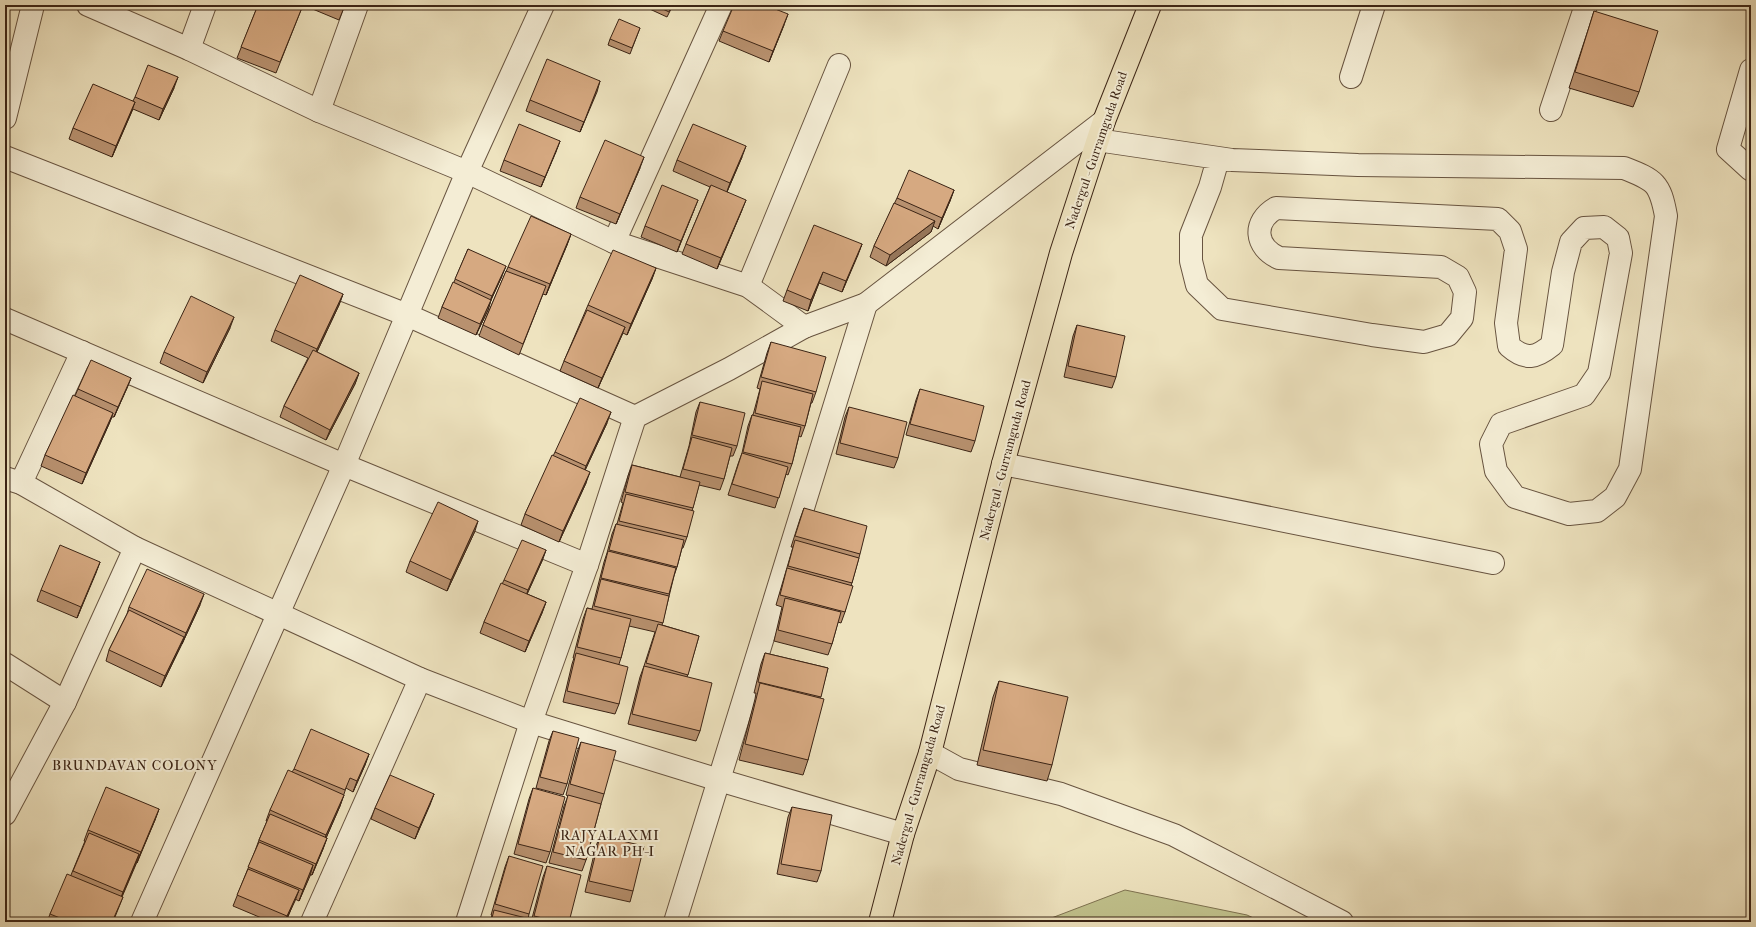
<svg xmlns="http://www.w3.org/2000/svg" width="1756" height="927" font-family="'IM FELL French Canon',serif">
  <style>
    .green { fill: #c0c18c; stroke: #7e7250 }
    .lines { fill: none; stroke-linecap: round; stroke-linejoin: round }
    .minor-casing { stroke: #685440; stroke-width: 24 }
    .major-casing { stroke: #3b2415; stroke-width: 24 }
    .minor { stroke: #f4edd5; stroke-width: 22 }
    .major { stroke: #eee3bf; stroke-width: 22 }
    .wall { fill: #b8916f; stroke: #3b2415 }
    .shaded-wall { fill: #96765a; stroke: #3b2415 }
    .building { fill: #d6a981; stroke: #3b2415 }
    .labels { text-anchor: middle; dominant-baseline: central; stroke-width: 4; stroke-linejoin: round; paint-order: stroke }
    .street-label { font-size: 13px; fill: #3b2415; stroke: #f4edd5 }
    .neighbourhood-label { font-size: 14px; letter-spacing: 1px; fill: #3b2415; stroke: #f4edd5 }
  </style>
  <rect width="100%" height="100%" fill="#eee3bf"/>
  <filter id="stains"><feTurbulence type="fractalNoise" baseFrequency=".005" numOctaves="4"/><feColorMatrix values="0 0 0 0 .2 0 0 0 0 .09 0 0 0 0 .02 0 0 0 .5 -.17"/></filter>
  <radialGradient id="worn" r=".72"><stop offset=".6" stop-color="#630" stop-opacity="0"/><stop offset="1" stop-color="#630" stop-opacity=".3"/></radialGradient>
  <path class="green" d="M1125 890 1247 915 1262 922H1041Z"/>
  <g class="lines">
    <defs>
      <g id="minor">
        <path d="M88 5 189 49 319 111 467 172 614 242 748 286 804 327"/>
        <path d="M189 49 205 5"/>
        <path d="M1751 70 1728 149 1751 170"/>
        <path d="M1351 77 1374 5"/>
        <path d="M1551 110 1586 5"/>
        <path d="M319 111 357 5"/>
        <path d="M5 118 33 5"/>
        <path d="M1097 140 1232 160 1358 165 1624 168C1655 180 1660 183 1666 216L1630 469 1615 497 1597 511 1569 514 1515 497 1496 471 1491 444 1501 424 1584 395 1599 373 1621 253 1618 238 1604 227 1584 228 1571 242 1563 272 1552 345C1536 358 1526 361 1509 346L1506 323 1516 249 1510 231 1498 219 1276 208C1252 222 1255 247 1279 258L1441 267 1458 277 1465 292 1462 318 1448 335 1424 342 1372 335 1222 309 1197 285 1191 261V235L1210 187 1218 159"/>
        <path d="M5 157 407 315 635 417"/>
        <path d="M614 242 721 5"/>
        <path d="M748 286 839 65"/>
        <path d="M5 319 344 465 587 565"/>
        <path d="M1003 464 1493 563"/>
        <path d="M5 478 21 483 135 548 420 679 531 722 719 780 903 834"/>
        <path d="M21 483 82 352"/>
        <path d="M5 664 65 702"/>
        <path d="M930 753 959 769 1061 794 1174 835 1342 922"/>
        <path d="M5 814 65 702 135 548"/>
        <path d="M142 922 344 465 467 172 543 5"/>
        <path d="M312 922 420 679"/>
        <path d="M467 922 531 722 587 565 635 417 729 369 804 327 866 304 1104 121"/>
        <path d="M675 922 866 304"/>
      </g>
      <path id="major" d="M880 922 903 834 930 753 1003 464 1061 253 1104 121 1150 5"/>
    </defs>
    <use href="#minor" class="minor-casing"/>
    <use href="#major" class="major-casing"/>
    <use href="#minor" class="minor"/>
    <use href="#major" class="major"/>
  </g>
  <g class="wall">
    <path d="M117 5H129L127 9Z"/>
    <path d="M258 5H345L339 20 303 5 276 73 237 58Z"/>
    <path d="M641 5H673L667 17Z"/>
    <path d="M1594 11 1639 92 1633 107 1569 88 1589 27Z"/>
    <path d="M784 25 769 62 719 41 723 31Z"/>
    <path d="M640 28 630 54 608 45 610 39Z"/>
    <path d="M600 81 580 132 526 111 530 100Z"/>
    <path d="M174 88 159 120 133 109 112 157 69 139 73 128 133 101 135 97Z"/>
    <path d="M560 141 541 187 500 171 504 160Z"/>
    <path d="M742 157 727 192 742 210 717 269 682 254 686 244 710 187 673 171 677 160Z"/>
    <path d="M640 168 616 224 576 208 580 197Z"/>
    <path d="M954 190 950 201 938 229 933 226 931 232 886 266 870 257 874 246 897 198Z"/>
    <path d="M694 210 677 252 641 237 645 226Z"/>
    <path d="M571 234 567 245 546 295 543 294 519 355 479 336 483 325 508 267Z"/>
    <path d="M862 244 842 292 819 283 808 311 783 301 787 290Z"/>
    <path d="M468 249 502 276 491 300 488 310 476 335 438 318 442 307 454 282Z"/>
    <path d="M656 268 652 279 627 335 623 333 598 388 560 371 564 361 588 305Z"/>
    <path d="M343 294 339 305 317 352 359 373 355 384 326 440 280 417 284 406 308 358 271 341 275 330Z"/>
    <path d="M1077 325 1116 377 1112 388 1064 377 1073 336Z"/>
    <path d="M230 328 203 383 160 363 164 352Z"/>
    <path d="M771 342 816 392 812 403H811L805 426 801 437 799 436 792 464 788 475 786 474 775 508 728 495 738 464 742 453 748 426 752 415H753L760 389 757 388 767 353Z"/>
    <path d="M131 378 127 388 114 417H112L109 424 82 484 41 466 45 455 75 396 78 389Z"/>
    <path d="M920 389 975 441 971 452 906 435 916 400Z"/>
    <path d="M700 402 737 446 733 456H730L724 479 720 490 699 485 692 511 687 537 683 548H682L677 567 674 576 662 625 699 636 687 677 700 731 696 741 628 724 640 677 644 666 655 632 629 626 621 658 619 664V704L615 714 563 702 572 664 574 658H573L583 619 587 608 592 609 604 562 607 553 612 534 616 524H617L623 503 621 502 628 476 632 465 680 477 689 446 696 412Z"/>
    <path d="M849 407 898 458 894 468 836 454 845 417Z"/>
    <path d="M607 423 585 470 586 483 559 542 521 525 525 514 555 452Z"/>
    <path d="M804 508 860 554 851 586 845 612 841 623 838 622 832 644 828 655 774 641 782 607 776 605 793 547H791L800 519Z"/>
    <path d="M475 531 447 591 406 572 410 561Z"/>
    <path d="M546 550 542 561 527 594 546 602 542 613 525 652 480 633 484 622 504 580Z"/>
    <path d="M100 562 77 618 37 601 41 590Z"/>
    <path d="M200 605 182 644 161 687 106 661 109 650 127 614 129 607Z"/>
    <path d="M765 653 828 668 820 698 808 760 803 775 739 760 755 699 756 693H754L761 664Z"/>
    <path d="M999 681 1052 765 1047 781 977 765 993 697Z"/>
    <path d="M553 731 567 784 563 795 536 788 549 741Z"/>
    <path d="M581 742 604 794 601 804 586 860 582 871 549 863 564 806 568 796 566 795 577 752Z"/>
    <path d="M369 754 365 765 353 792 346 788 340 806 326 838H327L323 849 312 875H310L299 901 295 899 286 922H271L233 906 255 851 259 840 267 821H266L270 810 292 772 294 769Z"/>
    <path d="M533 788 550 852 546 863 514 854 529 799Z"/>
    <path d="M434 794 415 839 371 819 375 808Z"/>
    <path d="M792 807 821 871 817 882 777 874 788 817Z"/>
    <path d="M159 809 155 820 122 897H123L113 922H47L50 914 71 875 85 841H84L88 830Z"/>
    <path d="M600 836 633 891 630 902 585 892 596 846Z"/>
    <path d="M509 856 529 914 528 919 529 922H490L492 915H491L505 867Z"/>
    <path d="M547 866 569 922H531L543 877Z"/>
  </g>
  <g class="shaded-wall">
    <path d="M788 14 784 25 769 62 773 51Z"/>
    <path d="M178 77 174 88 159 120 163 109Z"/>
    <path d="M600 81 597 92 580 132 584 122Z"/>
    <path d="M135 102 131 113 112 157 116 146Z"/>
    <path d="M560 141 556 152 541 187 545 177Z"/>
    <path d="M746 146 742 157 726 194 730 183Z"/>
    <path d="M644 157 640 168 616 224 620 214Z"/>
    <path d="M954 190 950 201 938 229 942 218Z"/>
    <path d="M698 200 694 210 677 252 681 241Z"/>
    <path d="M746 200 742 210 717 269 721 258Z"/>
    <path d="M935 221 931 232 886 266 890 255Z"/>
    <path d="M571 234 567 245 546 295 550 284Z"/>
    <path d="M862 244 858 255 842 292 846 281Z"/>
    <path d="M506 266 502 276 490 302 491 300 488 310 476 335 492 296Z"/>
    <path d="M656 268 652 279 627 335 631 324Z"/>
    <path d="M823 272 819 283 808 311 811 300Z"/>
    <path d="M343 294 339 305 313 360 317 349Z"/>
    <path d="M234 317 230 328 203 383 207 372Z"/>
    <path d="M625 327 621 337 598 388 602 378Z"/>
    <path d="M359 373 355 384 326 440 330 430Z"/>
    <path d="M131 378 127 388 114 417 118 407Z"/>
    <path d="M611 412 607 423 582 477 586 466Z"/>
    <path d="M113 413 109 424 82 484 86 473Z"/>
    <path d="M590 472 586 483 559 542 563 531Z"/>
    <path d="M478 521 475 531 447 591 451 580Z"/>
    <path d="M546 550 542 561 524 601 528 590Z"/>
    <path d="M100 562 96 573 77 618 81 607Z"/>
    <path d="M204 594 200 605 182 644 186 633Z"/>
    <path d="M546 602 542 613 525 652 529 641Z"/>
    <path d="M184 637 180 647 161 687 165 676Z"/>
    <path d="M369 754 365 765 353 792 357 781Z"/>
    <path d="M434 794 430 805 415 839 419 828Z"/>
    <path d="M344 795 340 806 323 845 326 835Z"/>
    <path d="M159 809 155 820 137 863 141 852Z"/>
    <path d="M327 838 323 849 312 875 316 864Z"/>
    <path d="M139 854 135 865 119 903 123 892Z"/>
    <path d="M313 865 310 876 299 901 303 890Z"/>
    <path d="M299 890 295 901 285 922 287 916Z"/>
  </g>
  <g class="building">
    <path d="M258 5H303L280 62 241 47Z"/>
    <path d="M332 5H345L343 9Z"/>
    <path d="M655 5H672L669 12Z"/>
    <path d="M734 5H765L788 14 773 51 723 31Z"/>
    <path d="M1594 11 1658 31 1639 92 1575 72Z"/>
    <path d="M619 19 640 28 632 48 610 39Z"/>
    <path d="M547 59 600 81 584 122 530 100Z"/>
    <path d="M148 65 178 77 163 109 135 97Z"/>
    <path d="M93 84 135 102 116 146 73 128Z"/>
    <path d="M519 124 560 141 545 177 504 160Z"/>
    <path d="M693 124 746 146 730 183 677 160Z"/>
    <path d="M605 140 644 157 620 214 580 197Z"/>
    <path d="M909 170 954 190 942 218 897 198Z"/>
    <path d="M662 185 698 200 681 241 645 226Z"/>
    <path d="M711 185 746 200 721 258 686 244Z"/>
    <path d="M894 203 935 221 890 255 874 246Z"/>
    <path d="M531 216 571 234 550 284 508 267Z"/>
    <path d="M814 225 862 244 846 281 823 272 811 300 787 290Z"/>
    <path d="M468 249 506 266 492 296 455 279Z"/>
    <path d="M613 250 656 268 631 324 588 305Z"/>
    <path d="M506 271 546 286 523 344 483 325Z"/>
    <path d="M300 275 343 294 317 349 275 330Z"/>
    <path d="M453 282 491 300 480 324 442 307Z"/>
    <path d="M191 296 234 317 207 372 164 352Z"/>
    <path d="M587 310 625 327 602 378 564 361Z"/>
    <path d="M1077 325 1125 336 1116 377 1068 366Z"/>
    <path d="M771 342 826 357 816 392 761 377Z"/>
    <path d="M313 350 359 373 330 430 284 406Z"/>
    <path d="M91 360 131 378 118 407 78 389Z"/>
    <path d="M762 381 813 394 805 426 755 413Z"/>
    <path d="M920 389 984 406 975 441 910 424Z"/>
    <path d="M73 395 113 413 86 473 45 455Z"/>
    <path d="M580 398 611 412 586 466 555 452Z"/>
    <path d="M700 402 745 413 737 446 692 435Z"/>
    <path d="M849 407 907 422 898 458 840 443Z"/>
    <path d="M752 415 801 427 792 464 743 452Z"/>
    <path d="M692 437 732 448 724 479 683 469Z"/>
    <path d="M742 453 788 467 779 498 732 484Z"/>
    <path d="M552 455 590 472 563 531 525 514Z"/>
    <path d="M632 465 700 482 693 508 625 492Z"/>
    <path d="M626 494 694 511 687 537 619 521Z"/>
    <path d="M438 502 478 521 451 580 410 561Z"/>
    <path d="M804 508 867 526 860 554 795 536Z"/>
    <path d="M616 524 684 540 677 567 609 550Z"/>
    <path d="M522 540 546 550 528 590 504 580Z"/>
    <path d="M795 540 859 558 852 583 788 566Z"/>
    <path d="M60 545 100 562 81 607 41 590Z"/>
    <path d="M608 551 676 568 669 594 601 578Z"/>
    <path d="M787 568 853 586 845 612 780 595Z"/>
    <path d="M147 569 204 594 186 633 129 607Z"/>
    <path d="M601 579 669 596 663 623 594 606Z"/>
    <path d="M501 583 546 602 529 641 484 622Z"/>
    <path d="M785 598 841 612 832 644 778 630Z"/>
    <path d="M587 608 631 619 621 658 577 647Z"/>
    <path d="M129 610 184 637 165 676 109 650Z"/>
    <path d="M658 624 699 636 688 675 646 663Z"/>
    <path d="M576 653 628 667 619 704 567 691Z"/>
    <path d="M765 653 828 668 821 697 758 682Z"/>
    <path d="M644 666 712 683 700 731 632 714Z"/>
    <path d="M999 681 1068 697 1052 765 983 750Z"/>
    <path d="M760 683 824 699 808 760 745 744Z"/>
    <path d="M311 729 369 754 357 781 350 778 345 790 294 769Z"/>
    <path d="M553 731 579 738 567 784 540 777Z"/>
    <path d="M581 742 616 751 604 794 570 784Z"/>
    <path d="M288 770 344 795 326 835 270 810Z"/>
    <path d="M390 775 434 794 419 828 375 808Z"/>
    <path d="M106 787 159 809 141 852 88 830Z"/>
    <path d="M533 788 565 797 550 852 518 844Z"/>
    <path d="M568 795 601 804 586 860 553 852Z"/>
    <path d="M792 807 832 815 821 871 781 864Z"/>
    <path d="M270 814 327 838 316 864 259 840Z"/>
    <path d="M89 833 139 854 123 892 73 871Z"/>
    <path d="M600 836 644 846 633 891 589 881Z"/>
    <path d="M259 842 313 865 303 890 248 867Z"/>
    <path d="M509 856 543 866 529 914 495 904Z"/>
    <path d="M547 866 581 875 569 922H560L534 916Z"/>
    <path d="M248 869 299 890 287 916 237 895Z"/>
    <path d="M67 874 123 897 112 922H70L50 914Z"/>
    <path d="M494 910 530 919 529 922H491Z"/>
    <path d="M534 920 541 922H533Z"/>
  </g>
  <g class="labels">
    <g class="street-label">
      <text transform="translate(1096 150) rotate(-71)">Nadergul - Gurramguda Road</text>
      <text transform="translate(1005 460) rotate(-75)">Nadergul - Gurramguda Road</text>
      <text transform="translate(918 785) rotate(-74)">Nadergul - Gurramguda Road</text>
    </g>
    <g class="neighbourhood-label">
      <text x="135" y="765">BRUNDAVAN COLONY</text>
      <text x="610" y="835">RAJYALAXMI<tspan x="610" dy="16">NAGAR PH-I</tspan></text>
    </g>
  </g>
  <rect width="1756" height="927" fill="none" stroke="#eee3bf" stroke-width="20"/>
  <rect x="6" y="6" width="1744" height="915" fill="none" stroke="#3b2415" stroke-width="2"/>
  <rect x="10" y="10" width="1736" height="907" fill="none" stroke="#3b2415"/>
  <rect width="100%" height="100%" filter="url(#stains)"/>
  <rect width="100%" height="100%" fill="url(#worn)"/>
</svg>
